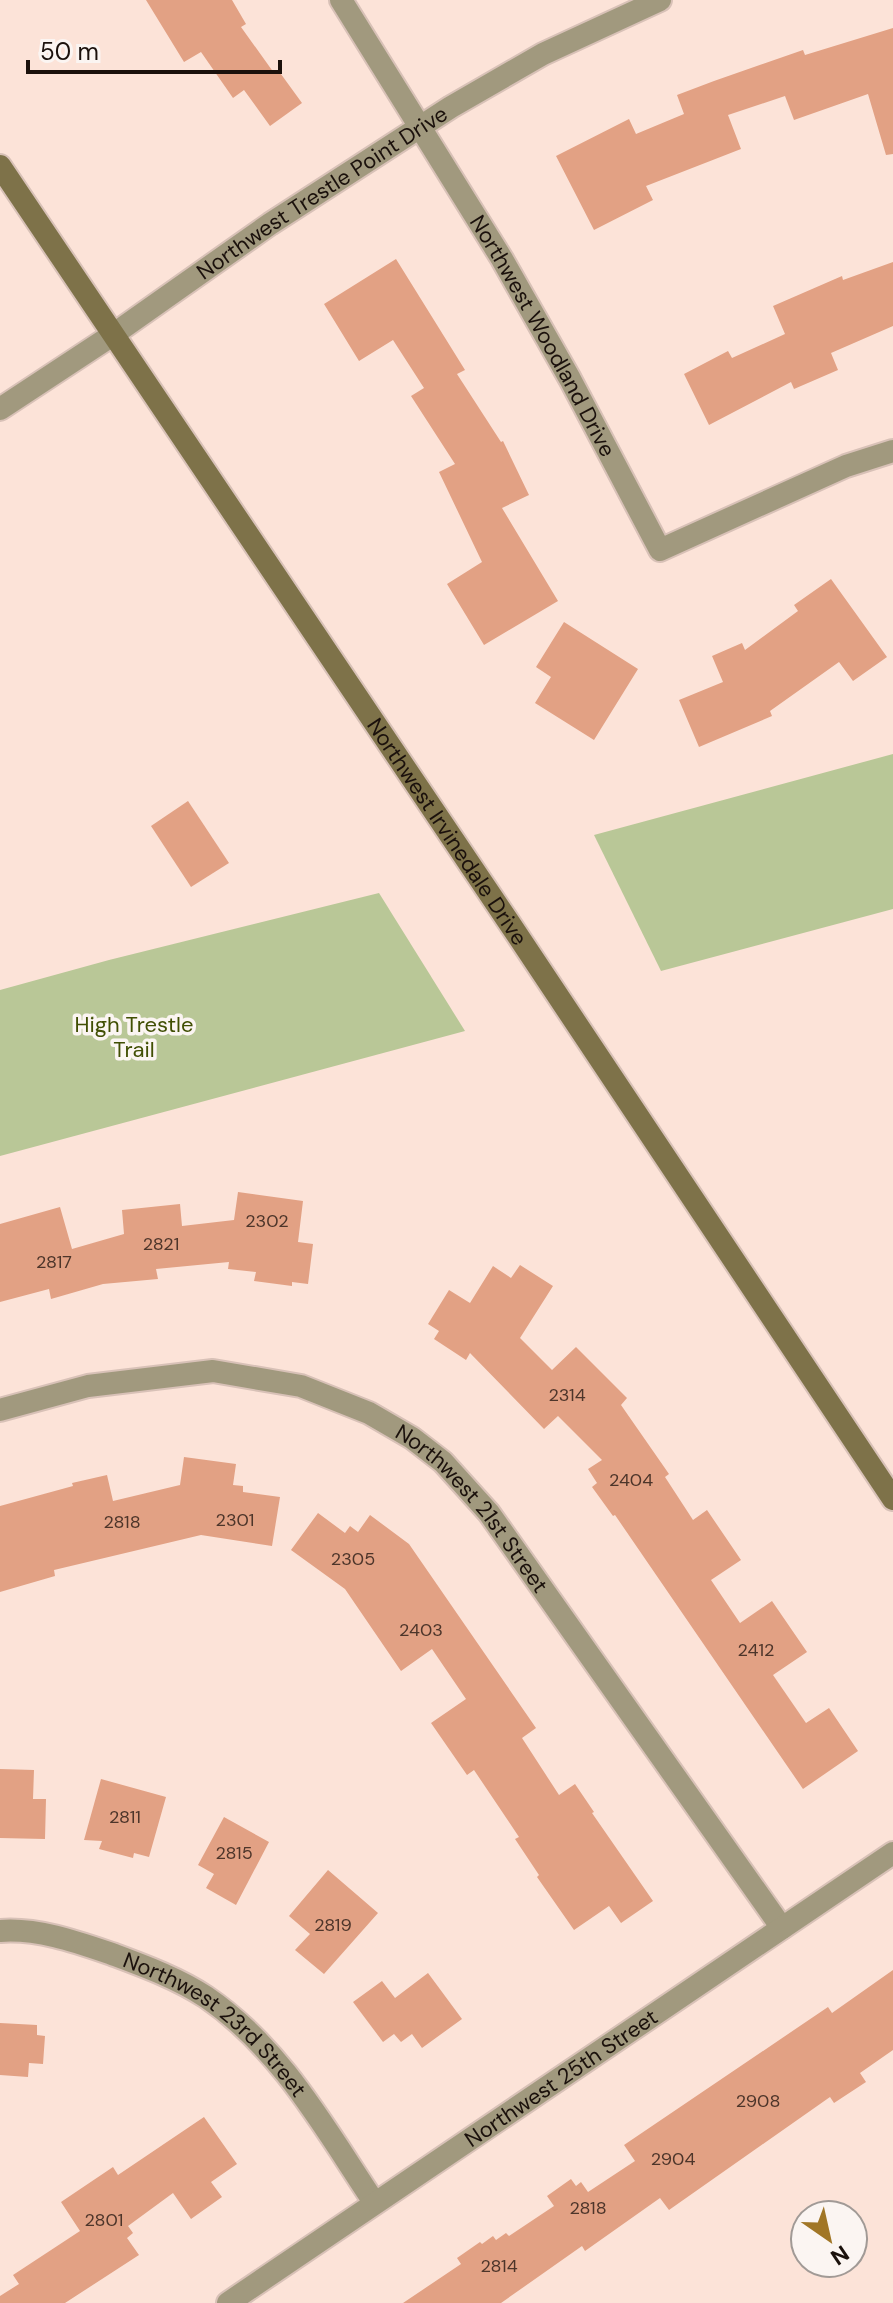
<svg xmlns="http://www.w3.org/2000/svg" width="893" height="2303" font-family="'DM Sans',sans-serif">
  <style>
    .green { fill: #b9c797 }
    .building { fill: #e2a184 }
    .lines { fill: none; stroke-linecap: round; stroke-linejoin: round }
    .minor-casing { stroke: #d8c1b7; stroke-width: 26 }
    .secondary-casing { stroke: #d8c1b7; stroke-width: 26 }
    .minor { stroke: #a1997e; stroke-width: 22 }
    .secondary { stroke: #7e7249; stroke-width: 22 }
    .labels { text-anchor: middle; dominant-baseline: central; stroke-width: 7; stroke-linejoin: round; paint-order: stroke }
    .number-label { font-size: 18px; fill: #4d352a }
    .street-label { font-size: 22px; fill: #1b110c; stroke: #fbf5f2 }
    .park-label { font-size: 22px; fill: #414f04; stroke: #fbf5f2 }
  </style>
  <rect width="100%" height="100%" fill="#fce3d8"/>
  <g class="green">
    <path d="M893 754V909L661 971 594 835Z"/>
    <path d="M379 893 465 1031 0 1156V990L109 960Z"/>
  </g>
  <g class="building">
    <path d="M146 0H232L246 24 241 27 274 73 278 70 302 103 270 126 244 90 233 98 201 52 184 62Z"/>
    <path d="M893 28V154L886 155 868 94 794 120 785 96 728 115 741 149 646 186 653 200 594 230 556 156 629 119 636 134 684 114 677 95 714 81 803 50 805 55Z"/>
    <path d="M396 259 465 370 457 374 501 442 503 441 529 495 502 508 558 601 484 645 447 584 482 562 439 472 455 464 411 396 424 388 393 340 359 361 324 304Z"/>
    <path d="M893 262V326L831 353 838 370 794 389 791 382 709 425 684 374 728 351 732 358 785 334 773 306 842 276 843 280Z"/>
    <path d="M831 579 887 657 853 681 839 662 770 711 772 716 699 747 679 700 723 682 712 656 742 643 745 650 798 611 794 605Z"/>
    <path d="M564 622 638 669 594 740 535 703 551 677 536 667Z"/>
    <path d="M188 801 229 863 191 887 151 826Z"/>
    <path d="M238 1192 303 1201 298 1242 313 1244 308 1284 292 1282V1286L254 1281 256 1272 228 1269 229 1262 156 1269 158 1279 103 1284 51 1299 49 1289 0 1302V1224L60 1207 72 1249 124 1234 122 1210 180 1204 182 1226 234 1220Z"/>
    <path d="M520 1265 553 1286 520 1338 552 1370 576 1347 627 1398 621 1405 669 1474 665 1477 693 1520 707 1510 741 1560 711 1580 740 1623 772 1601 807 1652 773 1675 806 1723 829 1708 858 1751 803 1789 615 1515 613 1516 592 1487 597 1483 588 1469 602 1460 558 1416 544 1429 470 1353 466 1360 434 1339 439 1331 428 1324 449 1290 470 1303 493 1266 511 1278Z"/>
    <path d="M184 1457 236 1464 233 1485 243 1486V1492L280 1497 272 1546 201 1535 54 1570 55 1576 0 1592V1506L73 1486 72 1483 107 1475 113 1501 180 1485Z"/>
    <path d="M318 1513 345 1533 350 1526 358 1532 370 1515 409 1544 536 1728 522 1738 559 1795 575 1784 594 1812 592 1813 653 1901 621 1923 609 1906 574 1930 537 1877 539 1875 515 1839 519 1837 474 1770 467 1775 431 1723 466 1699 432 1649 401 1671 345 1589 291 1550Z"/>
    <path d="M0 1769 34 1770 33 1799H46L45 1839 0 1838Z"/>
    <path d="M101 1779 166 1797 149 1857 134 1853 133 1858 99 1849 102 1841 84 1840Z"/>
    <path d="M224 1817 269 1842 236 1905 206 1888 214 1874 198 1865Z"/>
    <path d="M328 1870 378 1913 324 1974 295 1950 310 1934 289 1916Z"/>
    <path d="M893 1970V2050L860 2073 866 2082 834 2103 830 2097 669 2210 660 2198 585 2251 582 2246 501 2303H403L461 2264 457 2258 480 2242 482 2244 493 2236 496 2240 506 2233 509 2236 554 2206 547 2196 571 2179 576 2186 581 2182 588 2192 635 2161 624 2145 828 2007 832 2013Z"/>
    <path d="M428 1973 462 2019 422 2048 412 2034 401 2042 394 2034 383 2042 353 2002 382 1981 395 1998Z"/>
    <path d="M0 2023 37 2025V2035L45 2036 43 2064 29 2063 28 2077 0 2075Z"/>
    <path d="M204 2117 237 2164 211 2182 222 2197 191 2219 173 2193 128 2226 133 2233 127 2238 139 2255 65 2303H0V2296L19 2284 13 2275 80 2231 61 2202 113 2167 118 2175Z"/>
  </g>
  <g class="lines">
    <defs>
      <g id="minor">
        <path id="s1" d="M341 0 502 259 570 379 660 550 846 466 893 451"/>
        <path id="s2" d="M0 409 114 334 270 224 451 107 543 54 660 0"/>
        <path id="s3" d="M0 1410 88 1386 213 1371 301 1386 369 1413 412 1438 443 1462 489 1513 782 1928"/>
        <path id="s4" d="M0 1931C38 1928 77 1942 112 1954 144 1966 177 1978 206 1997 281 2048 325 2129 374 2202"/>
        <path id="s5" d="M228 2303 893 1853"/>
      </g>
      <g id="secondary">
        <path id="s6" d="M0 166 512 927 893 1499"/>
      </g>
    </defs>
    <use href="#minor" class="minor-casing"/>
    <use href="#secondary" class="secondary-casing"/>
    <use href="#minor" class="minor"/>
    <use href="#secondary" class="secondary"/>
  </g>
  <g class="labels">
    <g class="number-label">
      <text x="267" y="1221">2302</text>
      <text x="161" y="1244">2821</text>
      <text x="54" y="1262">2817</text>
      <text x="567" y="1395">2314</text>
      <text x="631" y="1480">2404</text>
      <text x="235" y="1520">2301</text>
      <text x="122" y="1522">2818</text>
      <text x="353" y="1559">2305</text>
      <text x="421" y="1630">2403</text>
      <text x="756" y="1650">2412</text>
      <text x="125" y="1817">2811</text>
      <text x="234" y="1853">2815</text>
      <text x="333" y="1925">2819</text>
      <text x="758" y="2101">2908</text>
      <text x="673" y="2159">2904</text>
      <text x="588" y="2208">2818</text>
      <text x="104" y="2220">2801</text>
      <text x="499" y="2266">2814</text>
    </g>
    <g class="street-label">
      <text stroke="none"><textPath href="#s2" startOffset="388">Northwest Trestle Point Drive</textPath></text>
      <text stroke="none"><textPath href="#s1" startOffset="392">Northwest Woodland Drive</textPath></text>
      <text stroke="none"><textPath href="#s6" startOffset="802">Northwest Irvinedale Drive</textPath></text>
      <text stroke="none"><textPath href="#s3" startOffset="522">Northwest 21st Street</textPath></text>
      <text stroke="none"><textPath href="#s4" startOffset="242">Northwest 23rd Street</textPath></text>
      <text stroke="none"><textPath href="#s5" startOffset="402">Northwest 25th Street</textPath></text>
    </g>
    <g class="park-label">
      <text x="134" y="1024">High Trestle<tspan x="134" dy="25">Trail</tspan></text>
    </g>
  </g>
  <g transform="translate(829 2239) rotate(146)"><circle r="38" fill="#fbf5f2" stroke="#a19a96" stroke-width="2"/>
  <path d="M0-6L14 30L0 20L-14 30Z" fill="#a17626"/>
  <text y="-12" font-size="22" font-weight="bold" text-anchor="middle" fill="#1b110c">N</text>
  </g>
  <path d="M28 60v12h252v-12" fill="none" stroke="#1b110c" stroke-width="4"/>
  <text x="40" y="60" font-size="24" fill="#1b110c" stroke="#fbf5f2" stroke-width="6" paint-order="stroke">50 m</text>
</svg>
